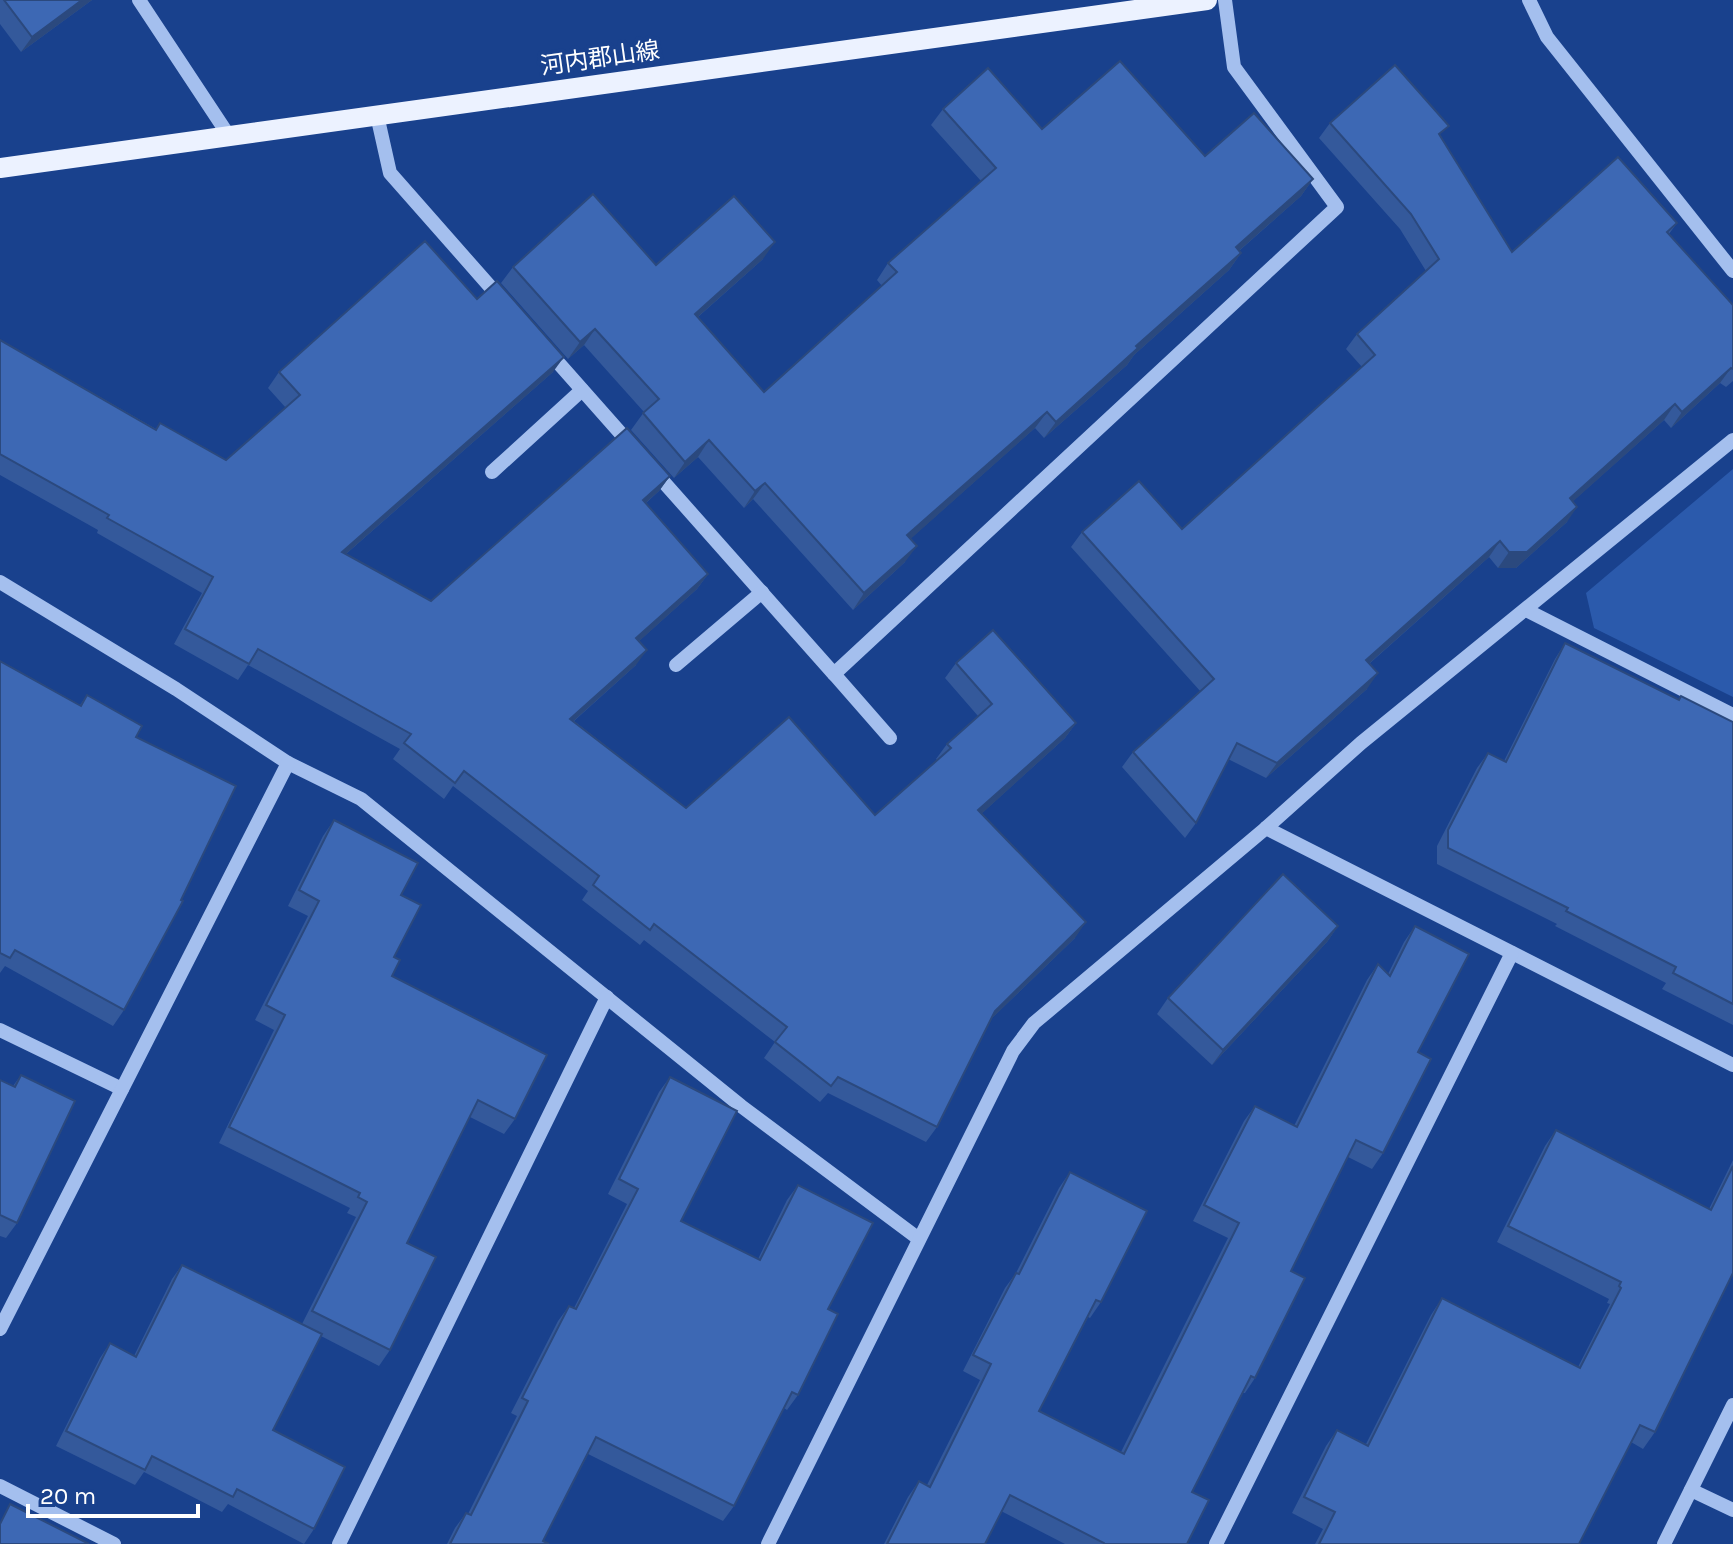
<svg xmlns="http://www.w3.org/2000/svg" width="1733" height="1544" font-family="Karla,'Noto Sans JP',sans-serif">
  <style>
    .green { fill: #2b5aac }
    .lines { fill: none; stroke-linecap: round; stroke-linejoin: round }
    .minor { stroke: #a4bfee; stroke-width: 14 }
    .major { stroke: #ecf2ff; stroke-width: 20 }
    .wall { fill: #34599b }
    .shaded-wall { fill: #2b497e }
    .building { fill: #3d68b4; stroke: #2b497e; stroke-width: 2 }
    .labels { text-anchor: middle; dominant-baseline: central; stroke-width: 8; stroke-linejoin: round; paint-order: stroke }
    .street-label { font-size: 24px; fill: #fff; stroke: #19418d }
  </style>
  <rect width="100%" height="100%" fill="#19418d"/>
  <path class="green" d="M1733 469V697L1594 628 1586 593Z"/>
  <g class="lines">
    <g class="minor">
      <path d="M139 0 229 136"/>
      <path d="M1529 0 1547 37 1733 271"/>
      <path d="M377 115 390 173 501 299"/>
      <path d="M547 350 631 445"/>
      <path d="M653 470 834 674 1337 207 1234 67 1225 0"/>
      <path d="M492 472 582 390"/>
      <path d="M0 582 176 689 288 763 361 799 741 1106 919 1239"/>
      <path d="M1526 610 1733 715"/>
      <path d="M676 665 762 592"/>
      <path d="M834 674 890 738"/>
      <path d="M1266 828 1733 1065"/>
      <path d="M0 1030 122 1089"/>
      <path d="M0 1329 288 763"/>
      <path d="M0 1486 114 1544"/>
      <path d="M1691 1490 1733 1510"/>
      <path d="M339 1544 607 997"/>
      <path d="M768 1544 1013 1051 1034 1023 1266 828 1361 743 1733 440"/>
      <path d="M1216 1544 1512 953"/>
      <path d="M1664 1544 1733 1405"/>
    </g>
    <path class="major" d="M0 168 1207 0"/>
  </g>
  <g class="wall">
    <path d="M0 0H92L21 52 0 24Z"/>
    <path d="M943 109 1042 129 1205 156 1313 179 1301 196 1239 251 1241 253 1229 270 1134 355 1127 365 1044 438 1035 428 910 539 905 562 853 610 753 499 744 508 698 457 674 478 631 430 644 412 584 345 568 359 501 283 513 267 656 265 763 259 698 317 764 392 882 286 877 280 888 263 981 181 931 125Z"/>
    <path d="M1330 123 1441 137 1512 252 1677 223 1669 234 1733 305V381L1726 387 1720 383 1671 428 1664 420 1573 501 1567 522 1516 568H1498L1489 557 1369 664 1367 689 1266 778 1228 759 1196 823 1185 838 1122 767 1133 752 1201 692 1071 547 1082 532 1182 529 1362 367 1346 349 1357 334 1426 271 1400 229 1319 138Z"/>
    <path d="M477 299 553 372 346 554 431 601 670 476 659 491 646 503 708 574 697 589 639 641 636 665 574 721 686 808 875 815 937 760 936 759 947 744 978 716 945 678 956 663 1076 723 1065 738 981 814 1075 938 990 1020 937 1127 926 1142 828 1093 820 1102 764 1058 775 1042 644 940 640 945 582 900 588 891 453 786 444 799 393 759 400 749 248 665 238 680 174 644 202 593 97 533 98 530 0 475V340L156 429 160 423 226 460 286 408 268 388 279 372Z"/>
    <path d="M1565 643 1679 700 1733 722V1025L1662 989 1666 983 1555 926 1557 924 1437 864V846L1477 768 1488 753 1504 761 1555 659Z"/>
    <path d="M0 661 80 705 87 695 136 737 124 1010 113 1026 5 966 0 973Z"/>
    <path d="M334 820 401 895 392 976 515 1119 504 1134 470 1117 407 1243 390 1350 379 1366 321 1336 273 1430 314 1529 304 1544 228 1504 222 1512 144 1472 135 1485 56 1446 100 1358 110 1343 134 1356 172 1279 182 1265 302 1324 356 1217 347 1213 350 1208 219 1143 274 1030 255 1020 308 916 288 906 323 836Z"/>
    <path d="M1338 926 1327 942 1212 1065 1157 1014 1168 998Z"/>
    <path d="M1415 926 1418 1052 1383 1153 1372 1169 1348 1157 1291 1271 1255 1378 1245 1393H1243L1192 1492 1187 1544H1065L1001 1511 985 1544H884L908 1497 919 1481 927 1485 980 1380 963 1371 1005 1288 1016 1273 1059 1188 1070 1172 1101 1302 1090 1318 1088 1317 1039 1411 1121 1452 1228 1238 1193 1221 1244 1121 1255 1106 1294 1126 1367 980 1378 964 1388 974 1404 942Z"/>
    <path d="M21 1075 17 1223 6 1238 0 1236V1080L13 1086Z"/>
    <path d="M670 1077 681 1221 758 1259 787 1200 798 1185 828 1309 798 1395 787 1410 784 1408 734 1506 723 1521 588 1454 543 1541 549 1544H447L455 1528 466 1513 468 1514 517 1416 511 1413 558 1321 569 1306 574 1308 627 1204 608 1194 659 1092Z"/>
    <path d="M1556 1130 1709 1209 1733 1160V1273L1655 1432 1643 1449 1631 1442 1579 1544H1315L1323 1529 1292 1513 1326 1446 1337 1430 1366 1444 1431 1315 1442 1298 1578 1367 1610 1304 1607 1303 1609 1299 1497 1242 1545 1146Z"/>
  </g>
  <g class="shaded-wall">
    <path d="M82 0H92L21 52 32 37Z"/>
    <path d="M1313 179 1301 196 1224 264 1236 247Z"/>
    <path d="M775 242 763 259 683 330 695 314Z"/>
    <path d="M1241 253 1229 270 1134 355 1127 365 1044 438 1056 422 1136 346Z"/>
    <path d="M595 329 584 345 568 359 580 342Z"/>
    <path d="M564 357 553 372 331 567 342 552Z"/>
    <path d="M1731 368 1720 383 1671 428 1682 412Z"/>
    <path d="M1675 404 1664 420 1559 514 1570 498Z"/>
    <path d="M1047 412 1035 428 896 552 907 535Z"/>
    <path d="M709 440 698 457 674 478 685 462Z"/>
    <path d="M670 476 659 491 632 515 643 500Z"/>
    <path d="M765 483 753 499 744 508 755 491Z"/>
    <path d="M1577 507 1567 522 1516 568H1498L1509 552Z"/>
    <path d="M1500 541 1489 557 1355 676 1366 660Z"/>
    <path d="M917 546 905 562 853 610 864 593Z"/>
    <path d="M708 574 697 589 626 653 636 638Z"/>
    <path d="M647 650 636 665 559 734 570 719Z"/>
    <path d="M1378 673 1367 689 1266 778 1277 763Z"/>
    <path d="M1076 723 1065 738 968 826 978 810Z"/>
    <path d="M1086 922 1075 938 984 1026 995 1011Z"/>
    <path d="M1338 926 1327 942 1212 1065 1223 1050Z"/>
  </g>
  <g class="building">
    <path d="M4 0H82L32 37Z"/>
    <path d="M1120 61 1205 156 1254 113 1313 179 1236 247 1241 253 1136 346 1138 348 1056 422 1047 412 907 535 917 546 864 593 765 483 755 491 709 440 685 462 643 413 659 399 595 329 580 342 513 267 593 194 656 265 734 196 775 242 695 314 764 392 897 272 888 263 996 168 943 109 988 68 1042 129Z"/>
    <path d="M1395 65 1449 126 1439 134 1512 252 1618 157 1677 223 1667 232 1733 305V369L1731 368 1682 412 1675 404 1570 498 1577 507 1527 552H1509L1500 541 1366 660 1378 673 1277 763 1237 743 1196 823 1133 752 1214 679 1082 532 1139 481 1182 529 1375 355 1357 334 1439 259 1411 214 1330 123Z"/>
    <path d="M425 241 477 299 497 281 564 357 342 552 431 601 627 428 670 476 643 500 708 574 636 638 647 650 570 719 686 808 789 717 875 815 951 748 947 744 992 704 956 663 993 630 1076 723 978 810 1086 922 995 1011 937 1127 838 1077 831 1086 775 1042 787 1027 654 924 650 930 593 885 599 876 464 771 455 783 404 743 411 734 258 649 249 664 185 629 213 577 107 518 109 515 0 454V340L156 430 160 423 226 460 300 395 279 372Z"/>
    <path d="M1565 643 1679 700 1681 696 1733 722V1004L1673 973 1676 967 1566 911 1568 908 1448 848V830L1488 753 1506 762Z"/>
    <path d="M0 661 81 706 87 695 142 726 136 737 236 786 181 900 183 901 124 1010 15 950 10 958 0 953Z"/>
    <path d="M334 820 418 863 401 895 421 905 394 957 400 960 392 976 547 1055 515 1119 478 1100 407 1243 436 1257 390 1350 312 1311 367 1202 358 1197 360 1193 229 1127 285 1015 266 1005 319 901 299 890Z"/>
    <path d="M1283 874 1338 926 1223 1050 1168 998Z"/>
    <path d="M1415 926 1469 954 1418 1052 1431 1059 1383 1153 1356 1140 1291 1271 1305 1278 1255 1378 1251 1376 1192 1492 1209 1500 1187 1544H1104V1543L1010 1495 985 1544H887L919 1481 930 1487 991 1364 973 1355 1016 1273 1019 1274 1070 1172 1147 1211 1101 1302 1096 1300 1039 1411 1124 1454 1239 1223 1204 1205 1255 1106 1297 1127 1378 964 1390 976Z"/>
    <path d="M21 1075 75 1101 17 1223 0 1215V1080L15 1087Z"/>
    <path d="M670 1077 737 1111 681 1221 760 1260 798 1185 873 1223 828 1309 838 1314 798 1395 792 1392 734 1506 596 1437 543 1541 549 1544H450L466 1513 471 1515 528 1401 522 1398 569 1306 576 1309 638 1189 619 1179Z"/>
    <path d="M1556 1130 1711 1210 1733 1166V1273L1655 1432 1640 1425 1579 1544H1319L1335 1512 1304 1497 1337 1430 1368 1446 1442 1298 1580 1368 1621 1288 1619 1286 1621 1282 1508 1226Z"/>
    <path d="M182 1265 322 1334 273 1430 345 1467 314 1529 237 1489 233 1497 152 1456 145 1470 66 1431 110 1343 136 1357Z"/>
    <path d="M10 1504 89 1544H0V1524Z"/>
  </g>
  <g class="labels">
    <g class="street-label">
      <text transform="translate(600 58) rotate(-8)">河内郡山線</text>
    </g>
  </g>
  <path d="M28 1504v12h170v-12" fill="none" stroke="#ffffff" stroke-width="4"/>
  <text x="40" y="1504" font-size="24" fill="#ffffff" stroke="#19418d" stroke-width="6" paint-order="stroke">20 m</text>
</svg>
